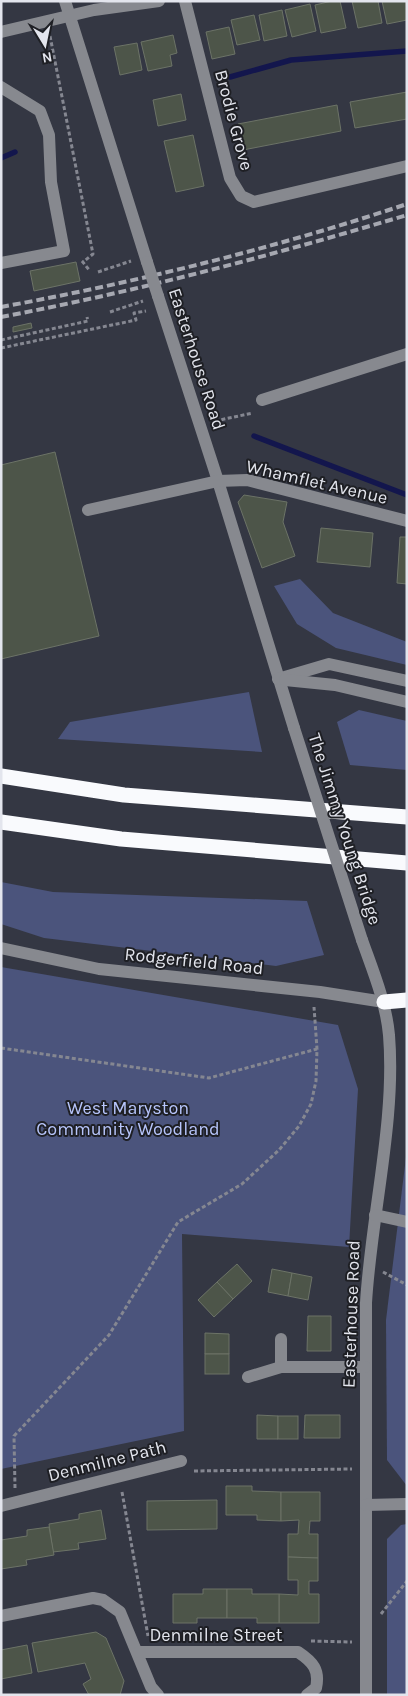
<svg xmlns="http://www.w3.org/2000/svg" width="408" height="1696" font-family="Karla,sans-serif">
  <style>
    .green { fill: #4b547c }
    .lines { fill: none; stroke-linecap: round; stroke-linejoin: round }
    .stream { stroke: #13164d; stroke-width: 5.5 }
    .building { fill: #4d5549; stroke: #6c7367 }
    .path { stroke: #858791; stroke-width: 3; stroke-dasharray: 4 2.5; stroke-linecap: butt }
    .minor { stroke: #87898f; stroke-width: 12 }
    .highway { stroke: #f9fafd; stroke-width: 15 }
    .rail { stroke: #a6a8b1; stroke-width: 4; stroke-dasharray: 8 4; stroke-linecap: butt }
    .minor-bridge { stroke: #87898f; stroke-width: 12 }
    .labels { text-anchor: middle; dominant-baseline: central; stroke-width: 4; stroke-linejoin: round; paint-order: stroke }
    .street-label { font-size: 18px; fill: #e3e5ed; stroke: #1e1f24 }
    .park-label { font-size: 18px; fill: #b7c5fb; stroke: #1e1f24 }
  </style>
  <rect width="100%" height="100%" fill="#343743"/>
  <g class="green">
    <path d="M300 579 333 613 407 642V665L336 648 297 624 274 586Z"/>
    <path d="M249 692 262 752 58 739 70 722Z"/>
    <path d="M359 710 407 721V770L350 765 337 722Z"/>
    <path d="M1 882 53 892 307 901 324 955 276 966 44 938 1 924Z"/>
    <path d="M1 967 338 1025 358 1089 349 1247 182 1234 184 1431 1 1469Z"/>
    <path d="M407 1149V1486L387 1460 386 1320Z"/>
    <path d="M407 1524V1695H387V1539L401 1525Z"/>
  </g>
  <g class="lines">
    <g class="stream">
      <path d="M230 77 291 60 407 51"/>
      <path d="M1 158 15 152"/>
      <path d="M254 436 407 495"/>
    </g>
  </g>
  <g class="building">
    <path d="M332 1H340L346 28 321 33 315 5Z"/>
    <path d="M352 1H378L382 23 358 28Z"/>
    <path d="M382 1H406L407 20 387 24Z"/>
    <path d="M310 4 316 31 292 37 285 10Z"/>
    <path d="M282 10 287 36 264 41 259 15Z"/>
    <path d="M254 15 260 40 237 45 231 20Z"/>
    <path d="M229 27 235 54 212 59 206 32Z"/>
    <path d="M173 35 177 53 170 55 172 66 148 71 141 42Z"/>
    <path d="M137 43 142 70 120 75 114 47Z"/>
    <path d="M407 92V119L355 128 350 102Z"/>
    <path d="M181 94 186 120 158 126 153 100Z"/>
    <path d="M337 105 341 131 243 150 238 124Z"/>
    <path d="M193 135 204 186 176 192 164 141Z"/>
    <path d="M76 262 80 281 34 291 30 271Z"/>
    <path d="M31 323 32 328 13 332V327Z"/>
    <path d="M55 452 99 636 1 659V465Z"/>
    <path d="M244 495 287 502 283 522 295 556 262 568 238 502Z"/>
    <path d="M321 528 373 533 370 567 317 562Z"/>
    <path d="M400 537H407V584L397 583Z"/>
    <path d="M237 1264 252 1281 233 1299 217 1282Z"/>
    <path d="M272 1269 292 1273 288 1296 268 1292Z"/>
    <path d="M292 1273 312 1277 308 1300 288 1296Z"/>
    <path d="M217 1282 233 1299 214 1317 198 1300Z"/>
    <path d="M308 1316H331V1351H307Z"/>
    <path d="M205 1333 229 1334V1354H205Z"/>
    <rect x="205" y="1354" width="24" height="20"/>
    <path d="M257 1415 278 1416V1439H257Z"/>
    <path d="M305 1415H340V1438H304Z"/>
    <rect x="278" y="1416" width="20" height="23"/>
    <path d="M226 1486H252V1491L281 1492V1521L257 1520V1515H226Z"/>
    <path d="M281 1492H320V1521H310L309 1534H318V1558L288 1557V1534H298L299 1520 281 1521Z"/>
    <path d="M217 1500V1529L147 1530V1501Z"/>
    <path d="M101 1510 106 1539 78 1543 79 1549 53 1552 49 1524 79 1519V1514Z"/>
    <path d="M49 1527 54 1555 26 1560 27 1565 1 1569V1540L27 1536V1530Z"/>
    <path d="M288 1557 318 1558V1581H309V1594H319V1623H279V1594L298 1595V1580H288Z"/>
    <path d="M203 1589H227V1618H197V1623H173V1594H203Z"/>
    <path d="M227 1589H252V1594H279V1623H257V1618H227Z"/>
    <path d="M96 1632 106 1638 124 1681 120 1695H89L83 1684 91 1679 85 1663 38 1672 32 1643Z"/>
    <path d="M27 1645 32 1673 1 1679V1650Z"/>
  </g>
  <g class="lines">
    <g class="path">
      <path d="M50 36 93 254 83 262"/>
      <path d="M82 261 90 271"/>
      <path d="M98 272 131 261"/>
      <path d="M110 312 143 301"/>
      <path d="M1 340 88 321 87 317"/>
      <path d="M1 348 136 320 134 313 146 311"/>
      <path d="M215 421 253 413"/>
      <path d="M1 1048 209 1078 317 1049"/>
      <path d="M383 1272 407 1285"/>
      <path d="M194 1471 352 1469"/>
      <path d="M15 1488 14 1436 109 1335 178 1222 242 1184 279 1150 299 1126 311 1104 316 1081 317 1049 314 1007"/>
      <path d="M122 1492 148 1636"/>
      <path d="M381 1614 407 1581"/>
      <path d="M311 1641 352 1642"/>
    </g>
    <g class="minor">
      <path d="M65 1 147 262"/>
      <path d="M185 1 230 178 241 196 254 202 407 166"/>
      <path d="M1 32 94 10 159 1"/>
      <path d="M1 87 40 111 49 135 51 182 64 251 1 263"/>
      <path d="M158 296 218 481 294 728"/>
      <path d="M262 400 407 354"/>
      <path d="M88 510 218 481 247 480 407 521"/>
      <path d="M278 679 329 664 407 681"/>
      <path d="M285 680 335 685 407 702"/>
      <path d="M362 940C373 971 386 1002 389 1035 396 1121 371 1216 366 1303V1695"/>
      <path d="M1 948 99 969 320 992 384 1002"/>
      <path d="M375 1215 407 1222"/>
      <path d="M281 1367V1339"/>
      <path d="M248 1377 281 1367H365"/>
      <path d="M366 1505 407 1504"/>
      <path d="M1 1506 181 1461"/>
      <path d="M1 1616 93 1598 103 1600 120 1612 151 1687 158 1695"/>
      <path d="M139 1652H298C313 1662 320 1670 316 1688L307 1695"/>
    </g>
    <g class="highway">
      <path d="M1 776 124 795 407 817"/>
      <path d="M1 822 121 839 407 863"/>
      <path d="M384 1002 407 1000"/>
    </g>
    <g class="rail">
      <path d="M1 307C138 282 275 248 407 204"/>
      <path d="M1 317C139 291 273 255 407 215"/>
    </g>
    <g class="minor-bridge">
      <path d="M147 262 158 296"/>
      <path d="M294 728 362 940"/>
    </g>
  </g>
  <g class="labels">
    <g class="street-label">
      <text transform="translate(234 120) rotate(75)">Brodie Grove</text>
      <text transform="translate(197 359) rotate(72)">Easterhouse Road</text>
      <text transform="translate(317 482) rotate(13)">Whamflet Avenue</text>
      <text transform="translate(345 829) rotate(72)">The Jimmy Young Bridge</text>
      <text transform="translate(194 961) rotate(6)">Rodgerfield Road</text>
      <text transform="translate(351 1314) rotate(-88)">Easterhouse Road</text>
      <text transform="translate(107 1461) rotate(-14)">Denmilne Path</text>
      <text x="216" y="1635">Denmilne Street</text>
    </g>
    <g class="park-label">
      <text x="128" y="1108">West Maryston<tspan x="128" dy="21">Community Woodland</tspan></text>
    </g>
  </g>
  <rect width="408" height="1696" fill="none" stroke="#e3e5ed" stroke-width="5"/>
  <g transform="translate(45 45) rotate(170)" stroke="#1e1f24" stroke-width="4" paint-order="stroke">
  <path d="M0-4L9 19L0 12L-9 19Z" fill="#e3e5ed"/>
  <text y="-8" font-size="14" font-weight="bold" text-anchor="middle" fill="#e3e5ed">N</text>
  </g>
</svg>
